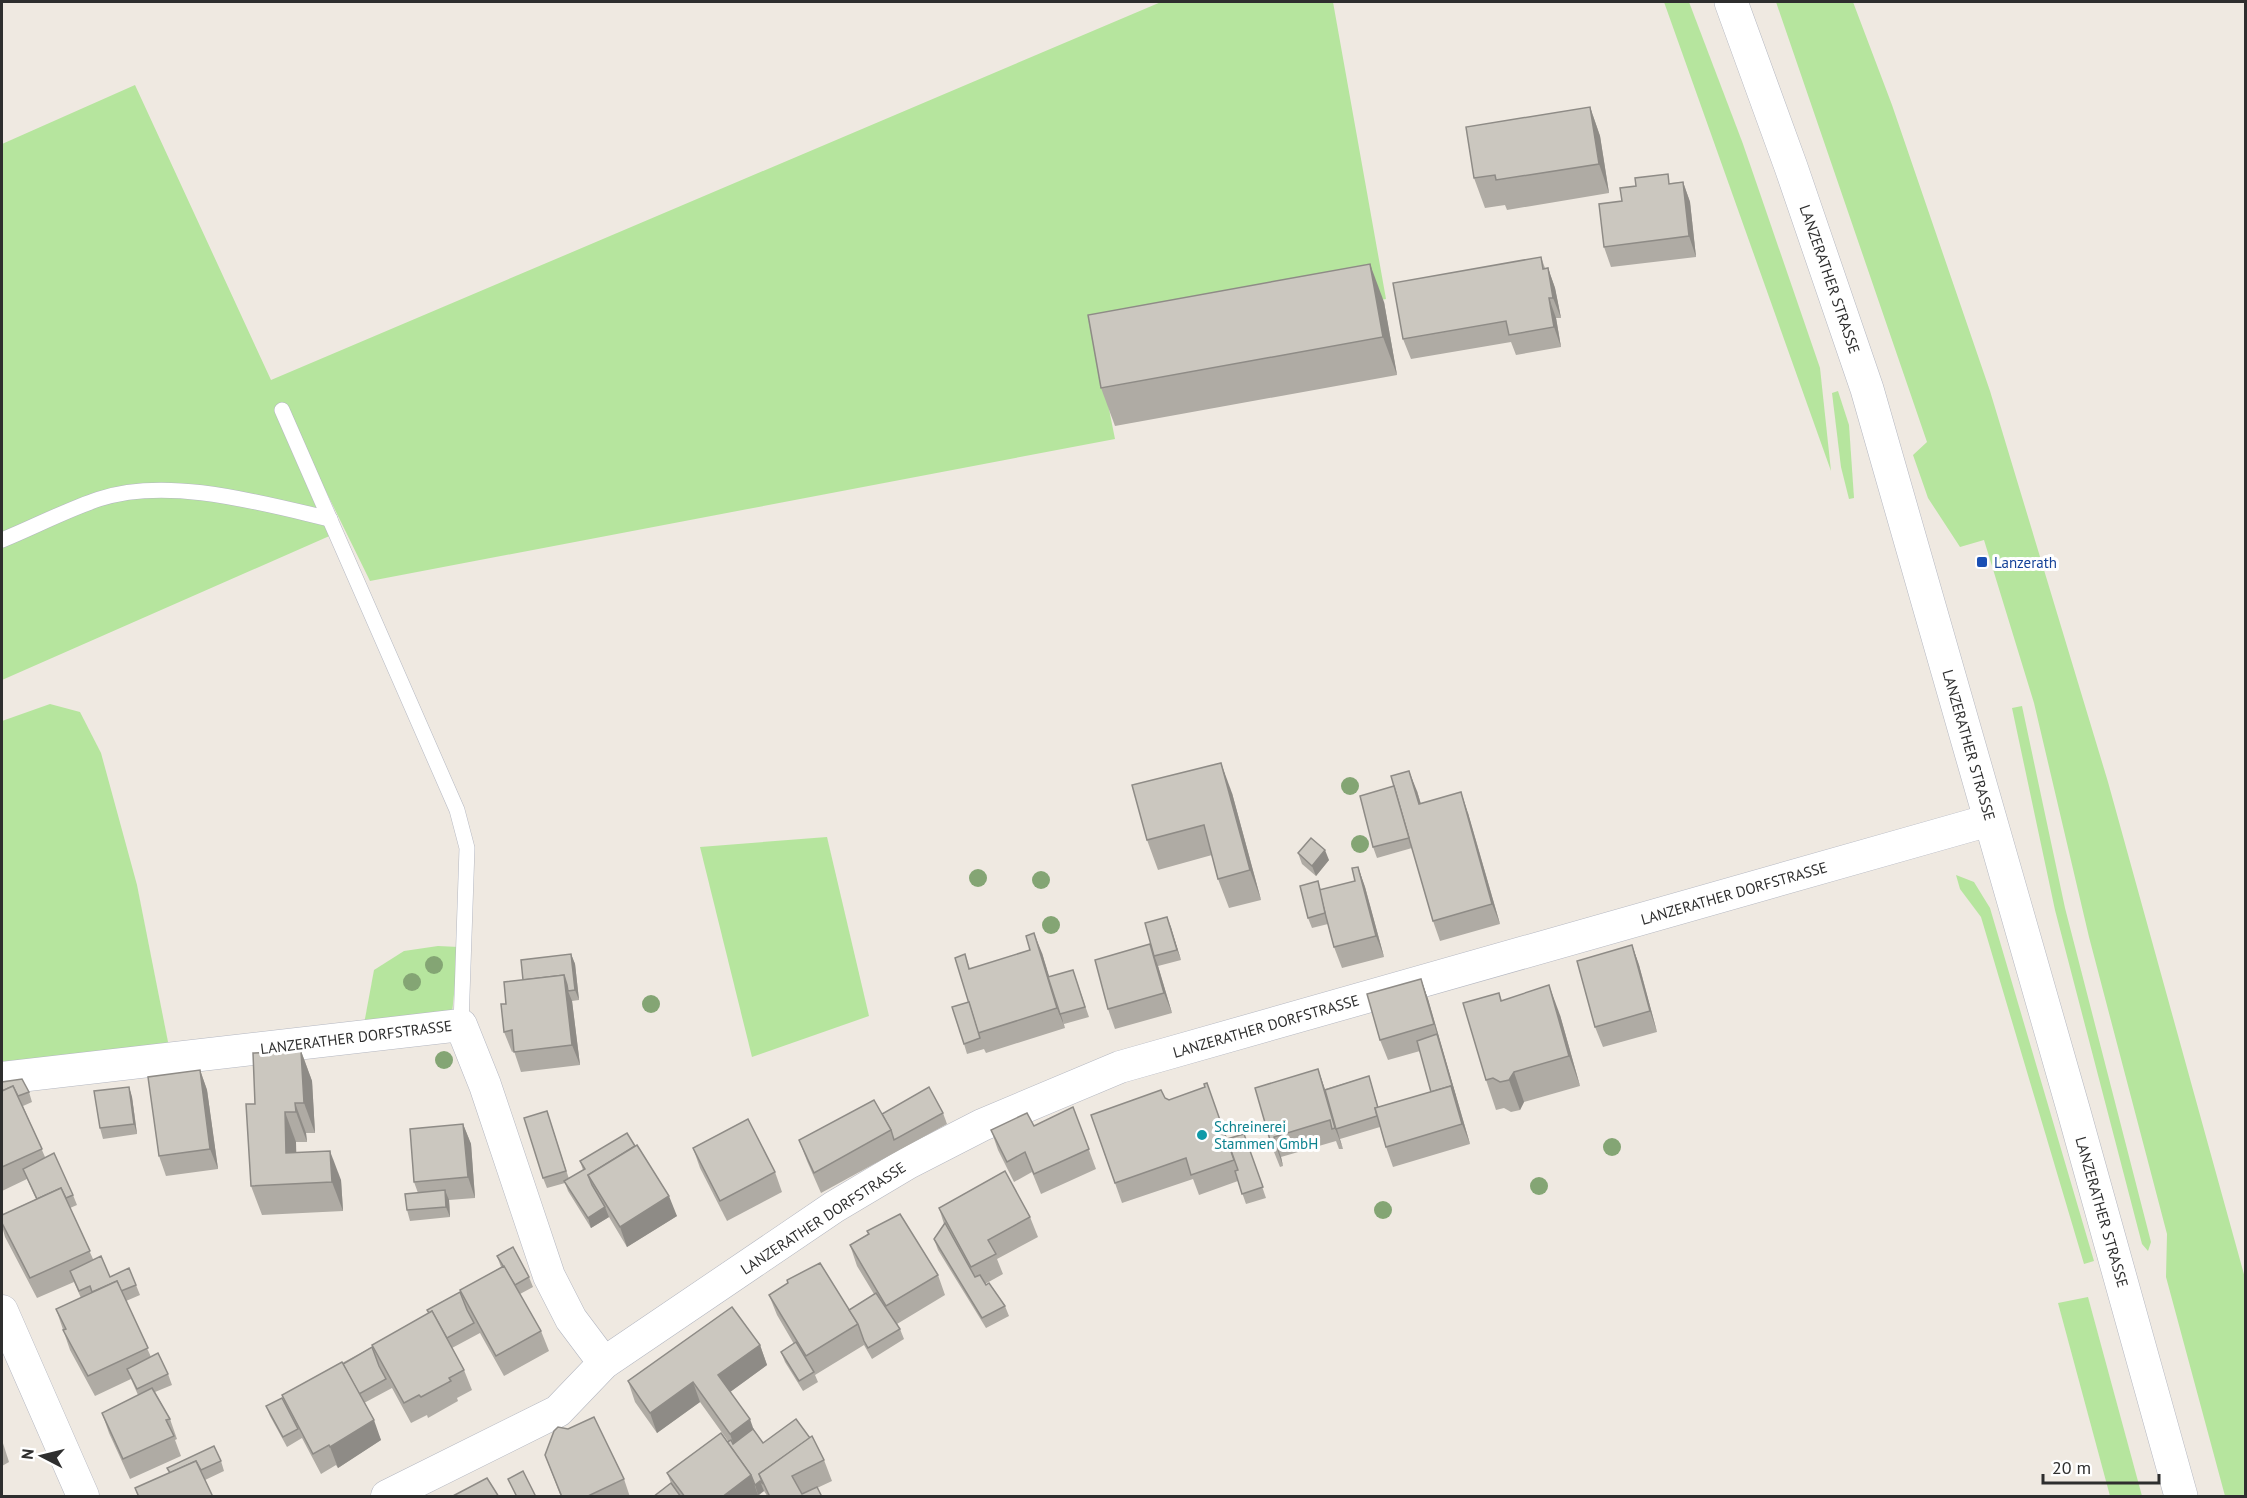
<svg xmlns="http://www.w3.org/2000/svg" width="2247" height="1498" font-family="'PT Sans',sans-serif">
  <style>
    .green { fill: #b6e59e }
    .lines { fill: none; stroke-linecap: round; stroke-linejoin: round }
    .lane-casing { stroke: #b4b7c1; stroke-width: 16 }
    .street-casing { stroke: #b4b7c1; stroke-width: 33 }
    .secondary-casing { stroke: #b4b7c1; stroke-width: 34 }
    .lane { stroke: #fff; stroke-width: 15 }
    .street { stroke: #fff; stroke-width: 32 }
    .secondary { stroke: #fff; stroke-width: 33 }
    .tree { fill: #84a574 }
    .wall { fill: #afaba4 }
    .shaded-wall { fill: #8e8b86 }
    .building { fill: #cbc7bf; stroke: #8e8b86; stroke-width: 1.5 }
    .transit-dot { fill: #1a4fb4; stroke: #fff; stroke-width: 2 }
    .culture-dot { fill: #0f9aa8; stroke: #fff; stroke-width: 2 }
    .labels { text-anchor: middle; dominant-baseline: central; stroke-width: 6; stroke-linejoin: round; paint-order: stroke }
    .street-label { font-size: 15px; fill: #2e2e2e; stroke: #fff }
    .transit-label { font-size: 15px; fill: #164399; stroke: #fff; text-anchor: start }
    .culture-label { font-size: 15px; fill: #0d838f; stroke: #fff; text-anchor: start }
  </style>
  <rect width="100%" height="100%" fill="#efe9e1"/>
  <g class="green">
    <path d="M1161 2H1333L1386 299 1097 349 1115 439 370 581 285 408 334 534 2 680V144L135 85 271 380Z"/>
    <path d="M1664 2H1689L1743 144 1820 368 1831 471Z"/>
    <path d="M1776 2H1853L1892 105 1990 391 2108 782 2245 1278V1496H2225L2166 1277 2167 1234 2089 937 2034 703 1984 540 1960 547 1928 498 1913 455 1927 442Z"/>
    <path d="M1838 391 1849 425 1854 498 1849 499 1841 467 1832 393Z"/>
    <path d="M50 704 80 712 101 753 137 885 169 1047 2 1070V721Z"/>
    <path d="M2022 706 2065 908 2151 1242 2148 1251 2142 1244 2055 910 2012 708Z"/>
    <path d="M827 837 869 1016 752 1057 700 847Z"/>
    <path d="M1956 875 1974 882 1990 908 2094 1261 2084 1264 1981 917 1960 889Z"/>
    <path d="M438 946 459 947 452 1013 364 1024 374 970 404 951Z"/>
    <path d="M2088 1297 2142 1496H2110L2058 1303Z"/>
  </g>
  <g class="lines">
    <defs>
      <g id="lane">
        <path d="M282 410 457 810 467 848 461 1025"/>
        <path d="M2 540C34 527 66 510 99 499 168 476 261 503 330 519"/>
      </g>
      <g id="street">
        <path d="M2 1078 461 1025 485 1085 549 1276 571 1319 604 1363"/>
        <path d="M2 1311 83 1496"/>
        <path d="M387 1496 558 1411 604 1363 834 1207 908 1163 982 1125 1120 1067 1990 820"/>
      </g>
      <path id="secondary" d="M1731 2 1791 167 1867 389 2074 1112 2181 1496"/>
    </defs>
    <use href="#lane" class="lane-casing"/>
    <use href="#street" class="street-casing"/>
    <use href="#secondary" class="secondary-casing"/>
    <use href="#lane" class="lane"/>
    <use href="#street" class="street"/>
    <use href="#secondary" class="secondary"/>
  </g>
  <g class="tree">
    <circle cx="1350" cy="786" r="9"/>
    <circle cx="1360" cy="844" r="9"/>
    <circle cx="978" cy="878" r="9"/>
    <circle cx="1041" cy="880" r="9"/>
    <circle cx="1051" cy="925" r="9"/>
    <circle cx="434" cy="965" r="9"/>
    <circle cx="412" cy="982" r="9"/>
    <circle cx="651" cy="1004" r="9"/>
    <circle cx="444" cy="1060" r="9"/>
    <circle cx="1612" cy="1147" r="9"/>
    <circle cx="1539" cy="1186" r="9"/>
    <circle cx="1383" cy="1210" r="9"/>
  </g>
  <g class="wall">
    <path d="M1590 107 1600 136 1609 193 1507 210 1505 205 1485 208 1474 178Z"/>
    <path d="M1683 182 1690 202 1696 257 1611 267 1604 247 1622 201 1671 183Z"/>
    <path d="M1541 257 1545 268H1548L1555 288 1561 318H1556L1561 347 1516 355 1511 342 1411 359 1403 339Z"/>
    <path d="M1384 302 1397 375 1115 426 1101 388Z"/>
    <path d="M1417 791 1421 804 1468 813 1500 924 1440 941 1433 921 1412 848 1377 858 1373 847Z"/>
    <path d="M1232 793 1261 900 1229 908 1218 879 1212 855 1158 870 1147 840Z"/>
    <path d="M1298 853 1329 860 1316 876 1302 864Z"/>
    <path d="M1358 867 1365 887 1384 957 1342 968 1334 947 1328 924 1312 928 1308 918 1318 881 1321 890 1355 881Z"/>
    <path d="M1167 917 1181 960 1158 966 1172 1013 1115 1029 1108 1009Z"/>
    <path d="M1632 945 1639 965 1657 1032 1603 1047 1595 1027Z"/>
    <path d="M1042 953 1049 977 1073 970 1089 1017 1064 1024 1062 1019 1065 1028 986 1053 984 1049 967 1054 964 1044 969 1002 965 954 970 969Z"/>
    <path d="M571 954 575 964 579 1000 572 1001 580 1065 521 1072 514 1051 512 1052 504 1032 506 1004 523 980Z"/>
    <path d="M1421 979 1428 999 1470 1144 1393 1167 1386 1147 1380 1127 1340 1139 1339 1137 1343 1149H1339L1336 1141 1281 1157 1283 1166 1280 1167 1272 1147 1255 1088 1318 1069 1325 1089 1369 1076 1378 1107 1431 1092 1420 1051 1388 1060 1380 1040Z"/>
    <path d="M1499 993 1502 1001 1560 1015 1580 1086 1524 1102 1520 1110 1511 1112 1504 1108 1496 1110 1486 1080Z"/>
    <path d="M301 1051 312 1081 315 1133H306L307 1142H296V1153L341 1180 343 1211 262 1215 251 1186 255 1104Z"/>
    <path d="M200 1070 207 1090 218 1169 166 1176 159 1156Z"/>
    <path d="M2 1082 29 1092 32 1102 23 1106 45 1157 73 1195 77 1205 70 1208 93 1259 110 1277 136 1285 140 1295 126 1301 151 1357 168 1374 172 1385 155 1392 170 1419 177 1439 175 1440 181 1456 130 1479 109 1433 102 1413 138 1395 131 1379 95 1396 70 1350 56 1309 81 1298 74 1282 37 1298 5 1237 2 1226V1215L36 1199 27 1179 2 1191Z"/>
    <path d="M129 1087 132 1097 137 1134 103 1139 100 1128Z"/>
    <path d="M1165 1098 1169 1100 1230 1148 1244 1134 1266 1198 1246 1204 1238 1181 1199 1195 1193 1179 1122 1203 1091 1115Z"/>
    <path d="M1073 1107 1096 1169 1041 1194 1032 1172 1014 1182 998 1150 991 1130 1034 1126Z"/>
    <path d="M547 1111 569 1179 583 1170 580 1161 677 1216 627 1247 609 1217 591 1228 568 1191 565 1183 547 1188 543 1178Z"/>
    <path d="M943 1113 947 1124 821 1193 807 1161 799 1140 882 1114Z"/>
    <path d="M463 1124 471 1144 475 1198 449 1200 450 1217 410 1221 407 1210 418 1193 414 1182Z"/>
    <path d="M693 1148 775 1172 782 1192 727 1221 700 1168Z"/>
    <path d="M939 1208 1030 1217 1038 1237 997 1259 1003 1274 985 1284 1005 1306 1009 1316 986 1328 938 1250 934 1239 944 1224Z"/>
    <path d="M867 1231 938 1275 945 1295 897 1324 900 1329 904 1339 872 1359 864 1345 815 1375 818 1382 803 1391 785 1362 781 1352 794 1344 777 1315 769 1295 788 1283 787 1280 849 1310 874 1294 857 1266 850 1245 868 1234Z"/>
    <path d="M497 1256 529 1277 533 1287 520 1294 541 1331 549 1351 504 1376 480 1333 452 1348 464 1370 472 1390 457 1398 458 1401 428 1418 427 1415 411 1423 392 1388 364 1403 381 1440 338 1468 336 1465 321 1474 302 1438 287 1447 270 1416 266 1406 284 1402 282 1395 372 1347 429 1313 427 1310 460 1292 501 1267Z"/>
    <path d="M760 1345 767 1365 730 1392 753 1429 763 1443 824 1460 832 1481 817 1488 822 1497H768L764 1491 757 1497H653L671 1483 667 1473 728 1441 700 1402 657 1433 635 1402 628 1381Z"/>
    <path d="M2 1440 9 1462 2 1466Z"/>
    <path d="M545 1455 624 1479 630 1497H561Z"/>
    <path d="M221 1461 224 1471 205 1480 213 1497H138L135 1488Z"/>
  </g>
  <g class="shaded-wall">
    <path d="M1590 107 1600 136 1609 193 1599 164Z"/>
    <path d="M1683 182 1690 202 1696 257 1689 236Z"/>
    <path d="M1370 264 1384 302 1397 375 1383 337Z"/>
    <path d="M1548 268 1555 288 1561 318 1553 298Z"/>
    <path d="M1549 298 1556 318 1561 347 1554 327Z"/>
    <path d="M1221 763 1232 793 1261 900 1250 870Z"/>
    <path d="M1409 771 1417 791 1427 825 1419 804Z"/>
    <path d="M1461 792 1468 813 1500 924 1492 904Z"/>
    <path d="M1325 850 1329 860 1316 876 1312 866Z"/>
    <path d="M1358 867 1365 887 1384 957 1376 936Z"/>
    <path d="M1167 917 1171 927 1181 960 1177 950Z"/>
    <path d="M1034 933 1042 953 1065 1028 1057 1008Z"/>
    <path d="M1150 944 1158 966 1172 1013 1164 993Z"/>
    <path d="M1632 945 1639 965 1657 1032 1650 1011Z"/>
    <path d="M571 954 575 964 579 1000 575 990Z"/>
    <path d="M564 975 569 991H568L572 1001 580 1065 572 1045Z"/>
    <path d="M1421 979 1428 999 1470 1144 1462 1124 1437 1034Z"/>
    <path d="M1549 985 1560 1015 1580 1086 1569 1056Z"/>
    <path d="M301 1051 312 1081 315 1133 304 1103Z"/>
    <path d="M1318 1069 1325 1090 1343 1149 1335 1128Z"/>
    <path d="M200 1070 207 1090 218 1169 210 1149Z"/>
    <path d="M1514 1072 1524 1102 1520 1110 1509 1080Z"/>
    <path d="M129 1087 132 1097 137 1134 134 1124Z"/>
    <path d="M295 1103 306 1133 307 1142 296 1112Z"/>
    <path d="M285 1112 296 1142 297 1183 286 1153Z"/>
    <path d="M463 1124 471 1144 475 1198 468 1177Z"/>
    <path d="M1274 1137 1281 1157 1283 1166 1276 1146Z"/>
    <path d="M330 1151 341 1180 343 1211 332 1182Z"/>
    <path d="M445 1190 449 1200 450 1217 446 1207Z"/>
    <path d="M669 1196 677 1216 627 1247 620 1227Z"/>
    <path d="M605 1207 609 1217 591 1228 588 1218Z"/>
    <path d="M760 1345 767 1365 726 1395 718 1375Z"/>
    <path d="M693 1382 700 1402 657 1433 650 1413Z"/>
    <path d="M750 1419 757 1439 737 1454 730 1434Z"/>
    <path d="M374 1420 381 1440 338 1468 330 1447Z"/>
    <path d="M751 1475 758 1495 757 1497H722Z"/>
    <path d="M760 1481 764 1491 758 1495 755 1485Z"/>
  </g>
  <g class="building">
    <path d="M1590 107 1599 164 1496 180 1495 175 1474 178 1466 127Z"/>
    <path d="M1668 174 1669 184 1683 182 1689 236 1604 247 1599 204 1622 201 1620 188 1636 186 1635 178Z"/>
    <path d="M1541 257 1543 269 1548 268 1553 298H1549L1554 327 1509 335 1506 321 1403 339 1393 283Z"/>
    <path d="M1370 264 1383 337 1101 388 1088 315Z"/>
    <path d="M1221 763 1250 870 1218 879 1204 825 1147 840 1132 785Z"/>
    <path d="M1409 771 1419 804 1461 792 1492 904 1433 921 1391 776Z"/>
    <path d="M1394 786 1409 838 1373 847 1360 796Z"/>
    <path d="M1311 838 1325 850 1312 866 1298 853Z"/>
    <path d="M1358 867 1376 936 1334 947 1319 890 1355 881 1352 868Z"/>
    <path d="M1318 881 1325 913 1308 918 1300 886Z"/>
    <path d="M1167 917 1177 950 1154 956 1145 923Z"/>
    <path d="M1034 933 1057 1008 978 1033 955 958 965 954 969 969 1030 950 1026 936Z"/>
    <path d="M1150 944 1164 993 1108 1009 1095 960Z"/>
    <path d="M1632 945 1650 1011 1595 1027 1577 961Z"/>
    <path d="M571 954 575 990 568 991 567 985 564 975 523 980 521 960Z"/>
    <path d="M1073 970 1085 1007 1060 1014 1048 977Z"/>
    <path d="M564 975 572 1045 514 1052 512 1030 504 1032 501 1004H506L504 982Z"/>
    <path d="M1421 979 1434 1024 1380 1040 1367 994Z"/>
    <path d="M1549 985 1569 1056 1514 1072 1509 1080 1500 1082 1493 1078 1486 1080 1463 1003 1499 993 1501 1001Z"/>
    <path d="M969 1002 980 1038 964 1044 952 1007Z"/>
    <path d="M1437 1034 1455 1096 1451 1086 1431 1092 1417 1041Z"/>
    <path d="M301 1051 304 1103H295L296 1112H285L286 1153 330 1151 332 1182 251 1186 246 1104H255L253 1053Z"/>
    <path d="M1318 1069 1335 1128 1332 1129 1330 1120 1274 1137 1276 1146 1272 1147 1255 1088Z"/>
    <path d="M200 1070 210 1149 159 1156 148 1077Z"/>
    <path d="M1369 1076 1378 1108H1375L1377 1116 1336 1129 1325 1090Z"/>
    <path d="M22 1079 29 1092 18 1096 13 1086 2 1091V1082Z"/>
    <path d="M1207 1083 1234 1160 1191 1175 1186 1158 1115 1183 1091 1115 1161 1090 1165 1098 1169 1100 1205 1087 1204 1084Z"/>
    <path d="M13 1086 42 1149 2 1167V1091Z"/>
    <path d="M1451 1086 1462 1124 1386 1147 1375 1108Z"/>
    <path d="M129 1087 134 1124 100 1128 94 1091Z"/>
    <path d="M929 1087 943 1113 894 1140 891 1130 882 1114Z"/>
    <path d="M874 1100 891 1130 814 1173 799 1140Z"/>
    <path d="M1073 1107 1089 1149 1034 1174 1025 1152 1007 1162 991 1130 1027 1113 1034 1126Z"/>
    <path d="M547 1111 566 1171 543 1178 524 1118Z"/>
    <path d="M748 1119 775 1172 720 1201 693 1148Z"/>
    <path d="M463 1124 468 1177 414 1182 410 1129Z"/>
    <path d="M627 1133 635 1146 588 1175 592 1185 605 1207 588 1218 564 1181 585 1169 580 1161Z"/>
    <path d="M1244 1134 1263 1187 1242 1194 1235 1171 1238 1170 1227 1139Z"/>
    <path d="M637 1145 669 1196 620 1227 588 1175Z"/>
    <path d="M54 1153 73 1195 66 1198 61 1188 37 1199 23 1169Z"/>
    <path d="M1005 1171 1030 1217 988 1240 996 1254 971 1267 939 1208Z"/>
    <path d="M61 1188 90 1251 30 1278 2 1223V1215Z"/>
    <path d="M445 1190 446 1207 407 1210 405 1194Z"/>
    <path d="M900 1214 938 1275 886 1306 850 1245 869 1234 867 1231Z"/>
    <path d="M945 1223 975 1277 980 1275 986 1285 989 1283 1005 1306 982 1318 934 1239Z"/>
    <path d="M513 1247 529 1277 515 1285 497 1256Z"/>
    <path d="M101 1256 110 1277 129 1268 136 1285 121 1291 117 1281 92 1292 90 1286 79 1291 70 1271Z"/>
    <path d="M820 1263 858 1324 806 1356 769 1295 788 1283 787 1280Z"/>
    <path d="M504 1266 541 1331 496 1356 460 1290Z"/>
    <path d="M117 1281 148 1348 88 1376 63 1330 66 1329 56 1309Z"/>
    <path d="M460 1292 467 1310 474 1323 447 1338 432 1311 429 1313 427 1310Z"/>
    <path d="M876 1293 900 1329 868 1348 864 1341 858 1324 849 1310Z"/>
    <path d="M732 1307 760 1345 718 1375 750 1419 730 1434 693 1382 650 1413 628 1381Z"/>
    <path d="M432 1311 464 1370 449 1378 451 1381 421 1397 419 1395 404 1403 372 1345Z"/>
    <path d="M796 1342 814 1372 799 1381 781 1352Z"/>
    <path d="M372 1347 379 1366 386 1379 359 1394 343 1364Z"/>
    <path d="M158 1353 168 1374 137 1389 127 1369Z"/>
    <path d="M342 1362 374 1420 330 1447 329 1445 313 1454 282 1395Z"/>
    <path d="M152 1388 170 1419 166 1420 174 1436 123 1459 102 1413Z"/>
    <path d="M282 1398 298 1429 283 1437 266 1406Z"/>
    <path d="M594 1417 624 1479 586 1497H562L545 1455 554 1431 558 1427 568 1429Z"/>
    <path d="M796 1419 810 1438 759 1474 763 1484 760 1481 755 1485 751 1475 727 1442 731 1440 733 1444 753 1429 763 1443Z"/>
    <path d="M721 1433 751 1475 722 1497H685L667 1473Z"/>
    <path d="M812 1436 824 1460 792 1476 802 1494 817 1487 822 1497H770L759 1474Z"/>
    <path d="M214 1446 221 1461 201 1470 196 1461 170 1473 167 1468Z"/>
    <path d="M196 1461 213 1497H139L135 1488Z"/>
    <path d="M523 1471 536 1497H517L508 1479Z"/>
    <path d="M487 1478 499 1497H451Z"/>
    <path d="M671 1483 681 1497H653Z"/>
  </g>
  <rect class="transit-dot" x="1976" y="556" width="12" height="12" rx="3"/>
  <circle class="culture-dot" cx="1202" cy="1135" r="6"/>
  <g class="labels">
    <g class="street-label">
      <text transform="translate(1830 279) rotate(71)">LANZERATHER STRASSE</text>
      <text transform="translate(1969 745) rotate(74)">LANZERATHER STRASSE</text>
      <text transform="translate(1734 893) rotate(-16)">LANZERATHER DORFSTRASSE</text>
      <text transform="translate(1266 1026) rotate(-16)">LANZERATHER DORFSTRASSE</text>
      <text transform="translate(356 1037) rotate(-7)">LANZERATHER DORFSTRASSE</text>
      <text transform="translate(2102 1212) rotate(74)">LANZERATHER STRASSE</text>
      <text transform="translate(823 1218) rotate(-33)">LANZERATHER DORFSTRASSE</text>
    </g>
    <g class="transit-label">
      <text x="1994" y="562">Lanzerath</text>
    </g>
    <g class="culture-label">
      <text x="1214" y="1126">Schreinerei<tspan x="1214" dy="17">Stammen GmbH</tspan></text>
    </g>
  </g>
  <rect width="2247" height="1498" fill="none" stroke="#2e2e2e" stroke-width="6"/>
  <g transform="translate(42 1456) rotate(277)" stroke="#ffffff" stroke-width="4.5" paint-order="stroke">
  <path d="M0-4.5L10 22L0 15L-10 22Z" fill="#2e2e2e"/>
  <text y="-9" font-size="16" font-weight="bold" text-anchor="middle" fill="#2e2e2e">N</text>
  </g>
  <path d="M2043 1474v9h116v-9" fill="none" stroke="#2e2e2e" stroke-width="3"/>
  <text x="2052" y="1474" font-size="18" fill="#2e2e2e" stroke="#ffffff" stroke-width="4.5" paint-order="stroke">20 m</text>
</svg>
